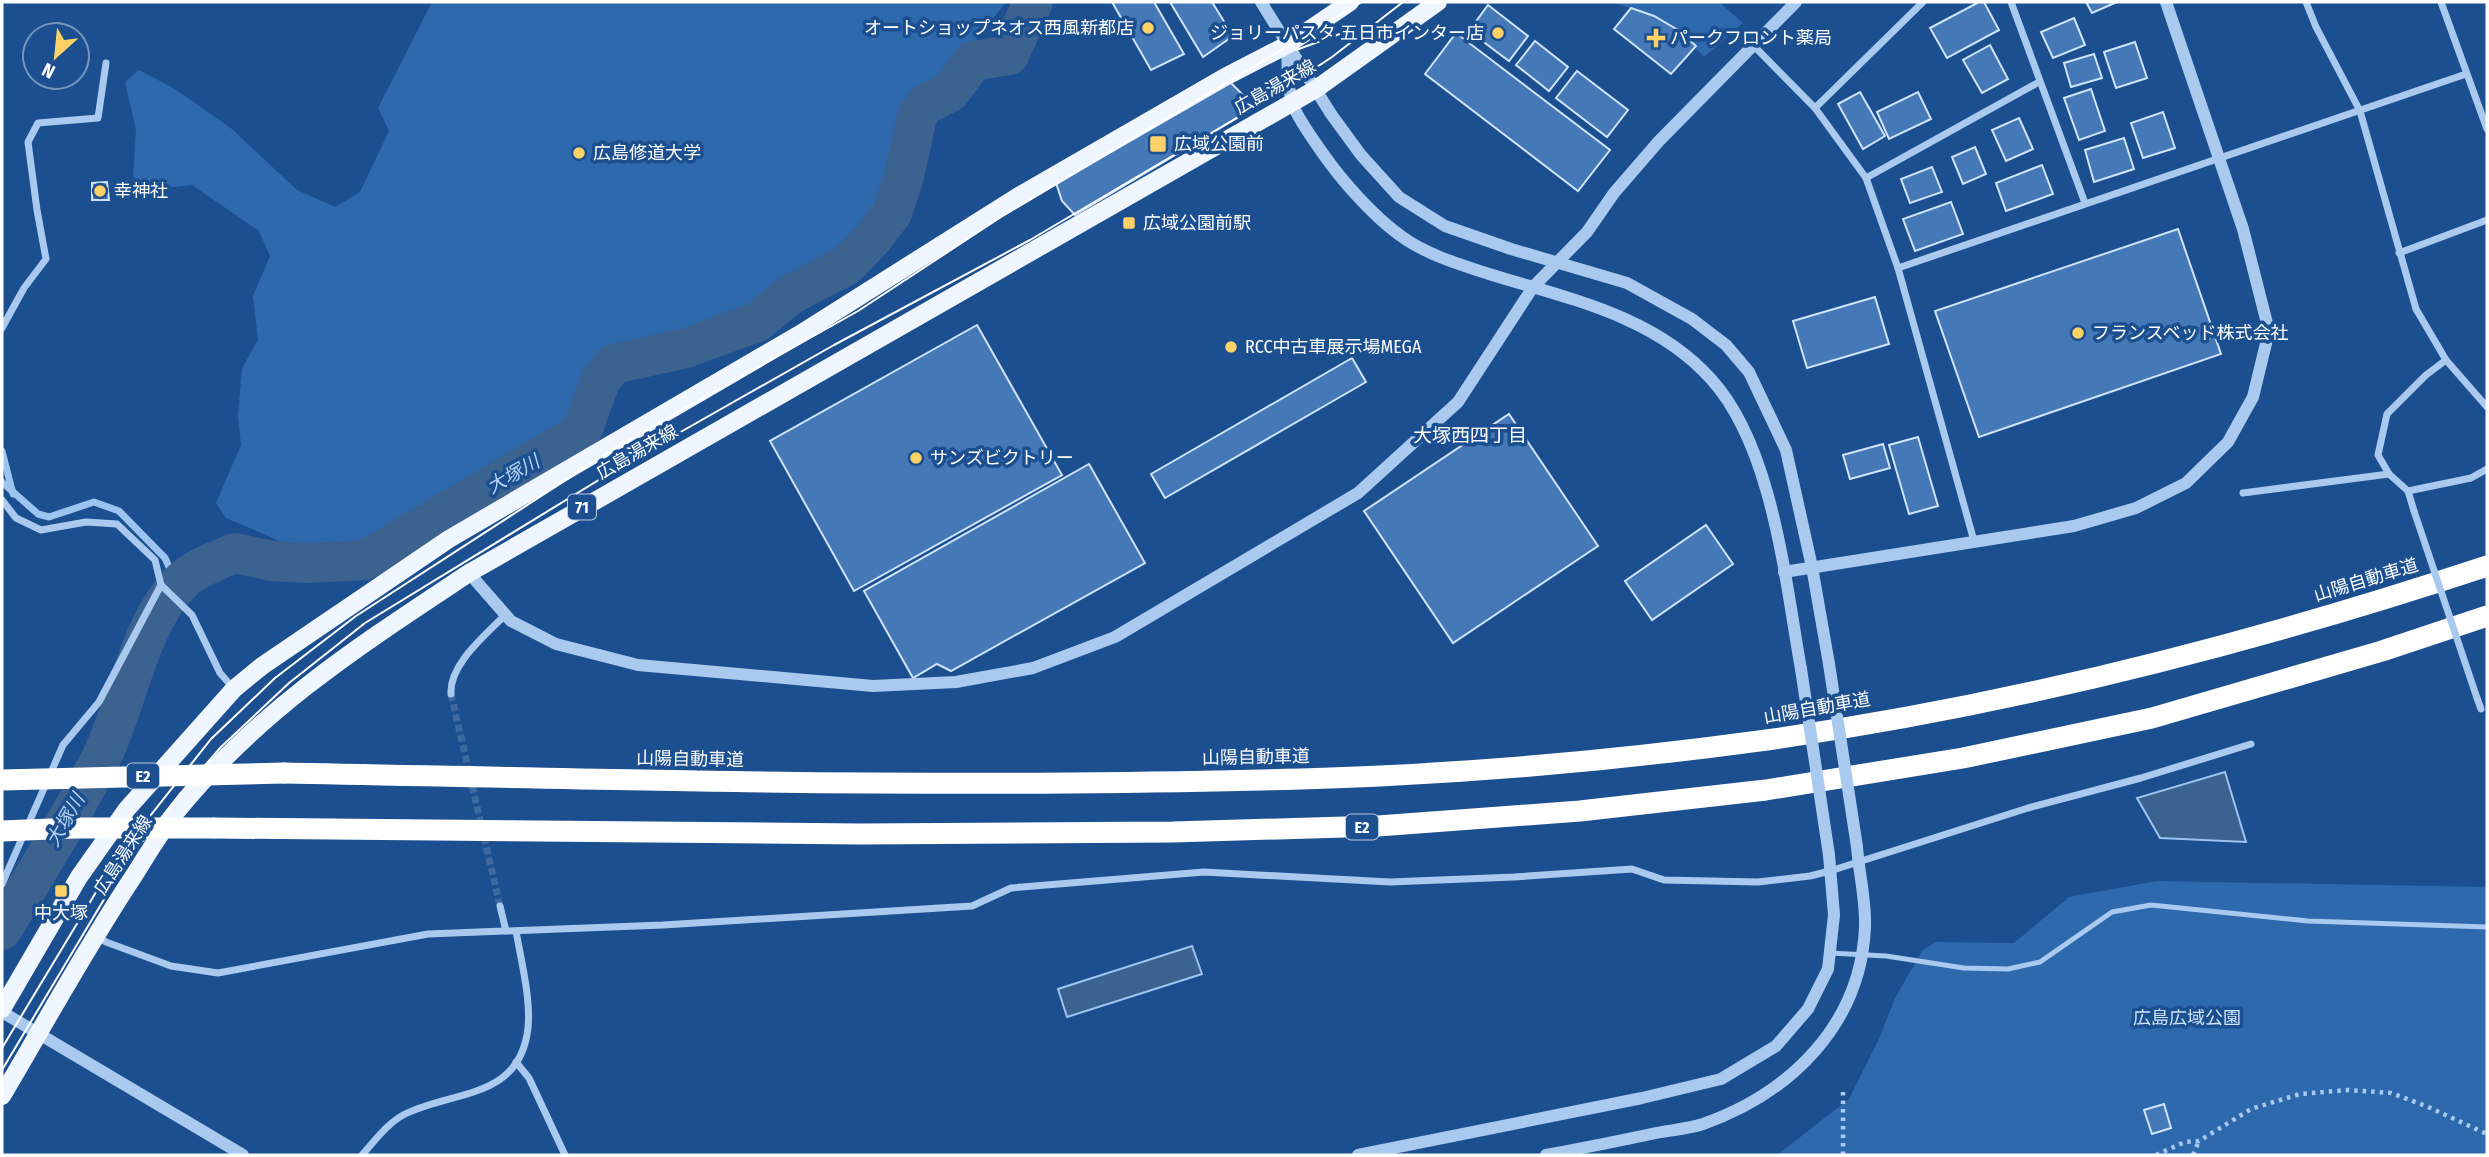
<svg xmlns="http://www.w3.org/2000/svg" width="2489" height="1157" font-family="'Fira Sans Condensed','Noto Sans JP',sans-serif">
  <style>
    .green { fill: #2e69ad }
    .water { fill: #3c6290; stroke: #9cc4f0; stroke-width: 2 }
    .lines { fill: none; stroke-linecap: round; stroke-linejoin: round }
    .stream { stroke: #9cc4f0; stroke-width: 7 }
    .river { stroke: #3c6290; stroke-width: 40 }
    .building { fill: #4478b7; stroke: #cfe3fa; stroke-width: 2 }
    .minor-tunnel { stroke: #3d69a0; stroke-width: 7; stroke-dasharray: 7 3.5; stroke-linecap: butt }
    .path { stroke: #a9c9ee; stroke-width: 4.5; stroke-dasharray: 3.5 5; stroke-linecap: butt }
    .service { stroke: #a9c9ee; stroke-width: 5 }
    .minor { stroke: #a9c9ee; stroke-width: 7 }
    .tertiary { stroke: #a9c9ee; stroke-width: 12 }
    .primary { stroke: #f0f6ff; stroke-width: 18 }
    .motorway { stroke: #fff; stroke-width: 21 }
    .tram { stroke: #fff; stroke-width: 2 }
    .minor-bridge { stroke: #a9c9ee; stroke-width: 7 }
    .tertiary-bridge { stroke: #a9c9ee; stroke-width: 12 }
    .motorway-bridge { stroke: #fff; stroke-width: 21 }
    .poi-dot { fill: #ffd166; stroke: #1b4f8f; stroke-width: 2.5 }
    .labels { text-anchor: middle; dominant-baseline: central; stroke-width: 7; stroke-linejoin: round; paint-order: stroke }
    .shield { fill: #1b4f8f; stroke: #bbcadd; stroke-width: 2 }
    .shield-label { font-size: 16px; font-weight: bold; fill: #fff }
    .poi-label { font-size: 18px; fill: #fff; stroke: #1b4f8f; text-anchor: start }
    .street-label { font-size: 18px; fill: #fff; stroke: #1b4f8f }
    .park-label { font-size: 18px; fill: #cfe3fa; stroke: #1b4f8f }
    .neighbourhood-label { font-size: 19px; fill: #fff; stroke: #1b4f8f }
    .water-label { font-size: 19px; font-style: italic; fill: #b5d3f5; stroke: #1b4f8f }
  </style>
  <rect width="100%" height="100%" fill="#1b4f8f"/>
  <g class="green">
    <path d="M432 2H1006L957 64 911 113 900 166 878 219 836 260 780 290 728 325 599 362 570 430 455 499 341 551 289 545 226 518 216 503 241 445 238 416 242 368 258 340 253 296 270 256 259 231 192 185 152 189 133 177 136 130 125 82 139 70 175 89 232 129 297 190 335 207 360 192 389 131 378 108Z"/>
    <path d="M1611 2H1719L1743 23 1704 57 1678 29 1654 16Z"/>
    <path d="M2157 881 2487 887V1155H1777L1849 1099 1879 1039 1895 998 1922 951 1935 942 2014 943 2069 897Z"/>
  </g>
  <g class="water">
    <path d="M2225 772 2246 842 2160 838 2137 798Z"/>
    <path d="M1192 946 1202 974 1067 1017 1058 989Z"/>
  </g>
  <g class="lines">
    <g class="stream">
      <path d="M2 451 13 494"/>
      <path d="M2 482 38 514 49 517 94 502 119 511 165 558 178 587"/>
    </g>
    <path class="river" d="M2 930C36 872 73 815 103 754 128 702 139 622 183 580 196 568 218 560 235 553L272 561 307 563 365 560 574 437 583 429 600 381 614 364 686 348 757 322 790 295 847 265 872 239 892 213 904 176 917 117 924 105 950 92 973 61 1009 55 1033 2"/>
  </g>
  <g class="building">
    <path d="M1112 2H1154L1184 54 1151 70Z"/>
    <path d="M1170 2H1212L1233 36 1203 57Z"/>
    <path d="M1979 2H1984L1999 30 1947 58 1930 28Z"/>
    <path d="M2086 2H2117L2092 13Z"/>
    <path d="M1488 5 1528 36 1509 61 1469 31Z"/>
    <path d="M1631 8 1654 16 1678 30 1696 46 1671 74 1614 29Z"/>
    <path d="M2074 18 2085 45 2053 58 2041 32Z"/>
    <path d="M1456 33 1610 150 1578 191 1425 74Z"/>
    <path d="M1535 41 1568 67 1549 91 1516 65Z"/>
    <path d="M2135 42 2147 78 2116 88 2104 52Z"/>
    <path d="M1990 45 2008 79 1982 93 1963 60Z"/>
    <path d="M2094 54 2102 78 2071 87 2064 63Z"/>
    <path d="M1577 71 1628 110 1607 137 1556 98Z"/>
    <path d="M1229 81 1243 95 1247 112 1075 215 1062 201 1056 183Z"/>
    <path d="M2091 89 2105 131 2079 140 2064 98Z"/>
    <path d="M1860 92 1885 136 1863 149 1838 104Z"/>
    <path d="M1918 92 1931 119 1889 139 1877 112Z"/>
    <path d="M2163 112 2175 148 2143 158 2131 123Z"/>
    <path d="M2019 118 2033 149 2006 161 1992 130Z"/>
    <path d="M2124 138 2134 169 2094 182 2085 150Z"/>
    <path d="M1975 147 1986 174 1963 184 1952 157Z"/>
    <path d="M2042 165 2053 194 2006 211 1996 183Z"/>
    <path d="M1932 167 1942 192 1910 203 1901 179Z"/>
    <path d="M107 182 109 200H92V183Z"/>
    <path d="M1951 202 1963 234 1915 251 1903 219Z"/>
    <path d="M2178 229 2221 354 1979 437 1935 311Z"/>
    <path d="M1875 297 1889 344 1807 368 1793 321Z"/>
    <path d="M977 325 1062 475 854 591 770 441Z"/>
    <path d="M1352 358 1366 382 1165 498 1151 474Z"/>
    <path d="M1509 414 1598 546 1453 643 1364 511Z"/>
    <path d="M1918 437 1938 506 1909 514 1889 445Z"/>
    <path d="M1883 444 1890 468 1850 479 1843 455Z"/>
    <path d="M1089 464 1145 563 951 671 937 664 913 678 864 591Z"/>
    <path d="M1706 525 1733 564 1652 620 1625 581Z"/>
    <path d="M2164 1104 2171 1128 2152 1134 2144 1110Z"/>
  </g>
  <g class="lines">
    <path class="minor-tunnel" d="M451 694 500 906"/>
    <g class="path">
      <path d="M1843 1155V1087"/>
      <path d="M2156 1155 2185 1142 2199 1141 2251 1109 2300 1094 2348 1090 2391 1093 2426 1106 2487 1134"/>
      <path d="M2193 1155 2199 1141"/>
    </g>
    <path class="service" d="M1830 953 1886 956 1964 968 2008 969 2040 962 2112 912 2151 905 2308 921 2487 927"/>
    <g class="minor">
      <path d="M2011 2 2085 203"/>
      <path d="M2306 2 2316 27 2360 111 2416 309 2446 360 2487 407"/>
      <path d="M2441 2 2487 129"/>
      <path d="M1753 45 1815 108 1866 178 1898 268 1974 541"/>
      <path d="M1815 108 1923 2"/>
      <path d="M1866 178 2039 82"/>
      <path d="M2399 253 2487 220"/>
      <path d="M1898 268 2466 74"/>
      <path d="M2 328 24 288 46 259 37 210 28 142 38 123 98 118 106 63"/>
      <path d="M2446 360 2426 375 2387 414 2378 455 2389 474 2408 491 2471 478 2487 469"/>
      <path d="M2408 491 2414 511"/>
      <path d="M2243 493 2389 474"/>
      <path d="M2 500 16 518 41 530 86 522 117 524 155 560 161 585 192 615 220 673 234 689"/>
      <path d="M451 694C449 664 486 635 506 614"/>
      <path d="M2477 698 2481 709"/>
      <path d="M2 884 63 745 99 702 161 585"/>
      <path d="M500 906 506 931"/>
      <path d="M95 935 106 942 171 966 218 973 428 934 663 925 972 906 1011 888 1204 872 1390 882 1514 877 1632 869 1664 880 1758 882 1810 876 1830 871 2028 808 2141 778 2251 744"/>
      <path d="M516 1062 529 1078 565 1155"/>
      <path d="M362 1155C375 1141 386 1124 405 1114 453 1090 520 1100 528 1028 531 999 521 960 516 931"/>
    </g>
    <g class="tertiary">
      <path d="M1261 2 1331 114 1361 155 1399 197 1445 226 1511 249 1627 283 1692 319 1726 345 1749 372 1786 450 1812 567 1829 664"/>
      <path d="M1287 49C1288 66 1287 85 1292 102 1296 118 1332 167 1344 181 1361 201 1380 221 1401 236 1425 254 1461 265 1489 274 1566 298 1654 315 1711 379 1773 447 1785 580 1801 669"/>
      <path d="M1784 572 2074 526 2136 508 2186 483 2228 442 2253 397 2269 331 2243 229 2166 2"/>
      <path d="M469 573 511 621 556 644 638 665 873 686 956 682 1033 668 1115 637 1358 493 1458 402 1533 287 1587 232 1614 193 1659 141 1796 2"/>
      <path d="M2 1012 243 1155"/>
      <path d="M1358 1155 1642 1098 1721 1079 1776 1046 1808 1009 1828 969 1834 915 1829 855"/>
      <path d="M1546 1155C1583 1148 1619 1141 1656 1133 1671 1130 1688 1129 1703 1124 1791 1093 1861 1024 1865 927 1866 901 1859 873 1857 847"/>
    </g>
    <g class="primary">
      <path d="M2 1009 79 877 127 809 234 689 262 666 449 539 800 334 1017 197 1225 77 1287 45 1350 2"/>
      <path d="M2 1096C45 1023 86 948 133 877 147 855 161 831 177 811 260 709 362 644 469 573L1316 89 1438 2"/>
    </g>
    <g class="motorway">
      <path d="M284 773C545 778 806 785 1067 783 1171 782 1276 781 1380 776 1506 770 1634 758 1759 741 2006 707 2251 644 2487 566"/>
      <path d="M214 828 861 834 1173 832 1378 826 1580 811 1766 790 1963 758 2152 718 2382 651 2487 616"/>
    </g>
    <g class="tram">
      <path d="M1296 50 1362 26"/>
      <path d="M2 1048 116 859 211 739 275 678 356 616 623 443 858 311 1001 217 1362 2"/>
      <path d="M2 1070 127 861 179 795 221 747 289 683 365 623 633 459 834 345 1030 240 1267 100 1332 57 1403 2"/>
    </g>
    <path class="minor-bridge" d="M2414 511 2477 698"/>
    <g class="tertiary-bridge">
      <path d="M1829 664 1857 847"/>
      <path d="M1801 669 1829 855"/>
    </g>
    <g class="motorway-bridge">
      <path d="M2 780 284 773"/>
      <path d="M2 831 75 828H214"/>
    </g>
  </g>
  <g class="poi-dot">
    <circle cx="1148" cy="28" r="7"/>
    <circle cx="1498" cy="33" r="7"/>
    <path d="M1652.5 27.5h7v7h7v7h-7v7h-7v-7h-7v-7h7z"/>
    <rect x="1149" y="135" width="18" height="18" rx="3.5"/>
    <circle cx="579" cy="153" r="7"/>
    <circle cx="100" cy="191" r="7"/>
    <rect x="1122" y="216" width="14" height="14" rx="3.5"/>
    <circle cx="2078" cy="333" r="7"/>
    <circle cx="1231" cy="347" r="7"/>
    <circle cx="916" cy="458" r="7"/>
    <rect x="54" y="884" width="14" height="14" rx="3.5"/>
  </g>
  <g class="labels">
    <g class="shield">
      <rect x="568" y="494.5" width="28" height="25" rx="5"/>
      <rect x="127" y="763.5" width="32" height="25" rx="5"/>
      <rect x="1346" y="814.5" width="32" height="25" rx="5"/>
    </g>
    <g class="shield-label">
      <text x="582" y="507">71</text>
      <text x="143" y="776">E2</text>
      <text x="1362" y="827">E2</text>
    </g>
    <g class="poi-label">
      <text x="1134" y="28" text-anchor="end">オートショップネオス西風新都店</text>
      <text x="1484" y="33" text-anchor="end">ジョリーパスタ 五日市インター店</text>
      <text x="1670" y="38">パークフロント薬局</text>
      <text x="1174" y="144">広域公園前</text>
      <text x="593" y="153">広島修道大学</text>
      <text x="114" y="191">幸神社</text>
      <text x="1143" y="223">広域公園前駅</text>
      <text x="2092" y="333">フランスベッド株式会社</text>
      <text x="1245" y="347">RCC中古車展示場MEGA</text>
      <text x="930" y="458">サンズビクトリー</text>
      <text x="61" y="913" text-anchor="middle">中大塚</text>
    </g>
    <g class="street-label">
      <text transform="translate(1275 87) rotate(-30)">広島湯来線</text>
      <text transform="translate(637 452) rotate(-30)">広島湯来線</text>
      <text transform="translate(2366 580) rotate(-17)">山陽自動車道</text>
      <text transform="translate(1817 708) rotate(-10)">山陽自動車道</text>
      <text transform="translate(1256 757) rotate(-1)">山陽自動車道</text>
      <text transform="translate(690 759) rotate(1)">山陽自動車道</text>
      <text transform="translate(123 855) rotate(-57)">広島湯来線</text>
    </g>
    <g class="park-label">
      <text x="2187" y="1018">広島広域公園</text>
    </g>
    <g class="neighbourhood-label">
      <text x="1470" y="435">大塚西四丁目</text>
    </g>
    <g class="water-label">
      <text transform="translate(513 474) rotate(-30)">大塚川</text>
      <text transform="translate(65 820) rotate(-60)">大塚川</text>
    </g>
  </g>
  <rect width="2489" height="1157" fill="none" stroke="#ffffff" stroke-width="7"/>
  <g transform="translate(56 56) rotate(207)"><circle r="33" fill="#1b4f8f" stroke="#7695bc" stroke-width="2"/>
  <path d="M0-5L12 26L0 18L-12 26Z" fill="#ffd166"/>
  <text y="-10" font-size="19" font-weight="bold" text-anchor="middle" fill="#ffffff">N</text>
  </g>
</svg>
